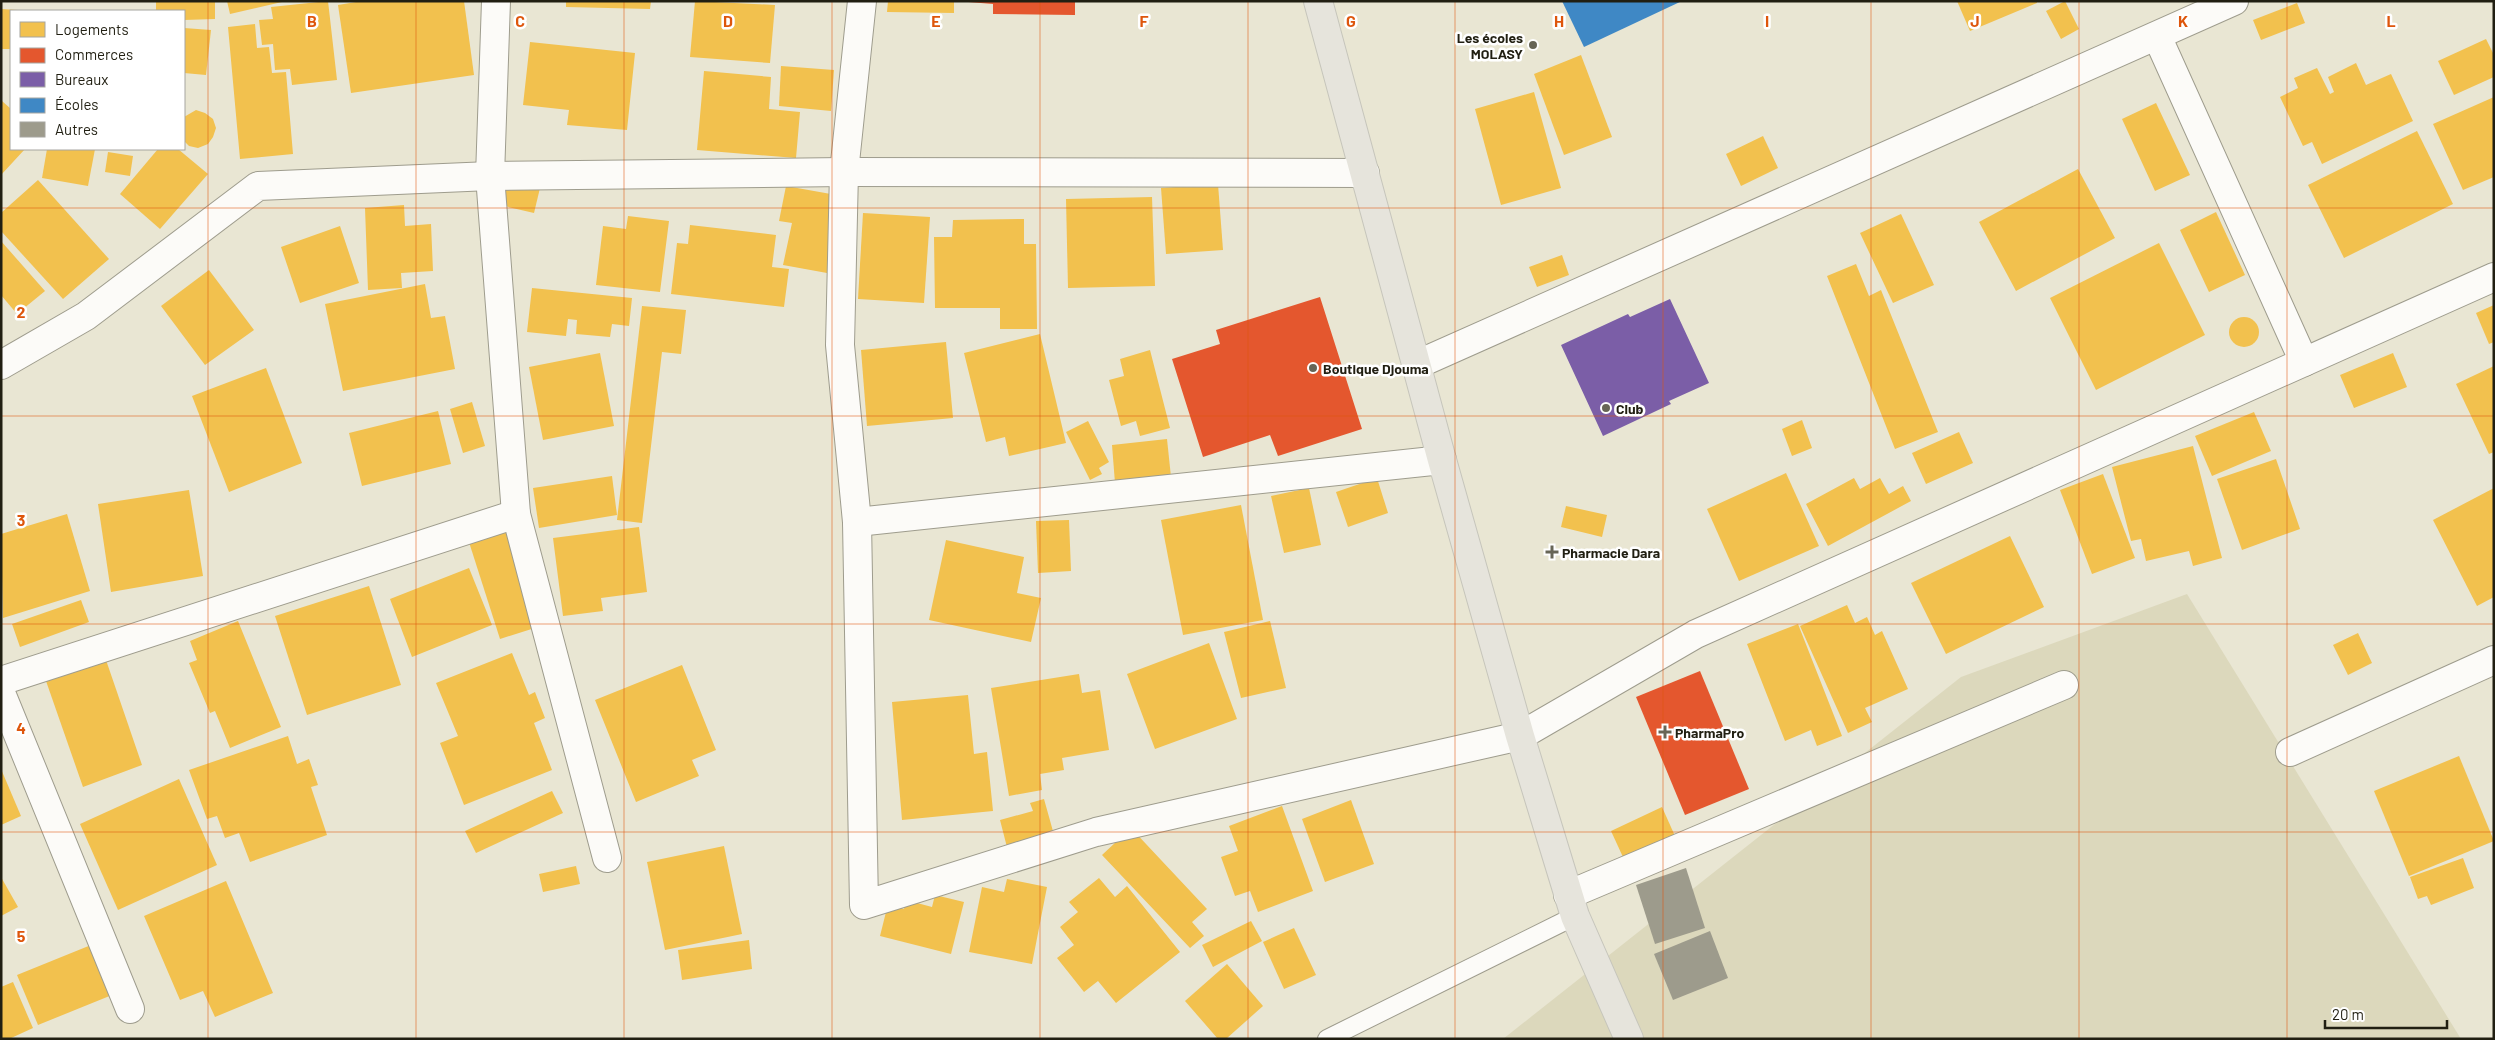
<svg xmlns="http://www.w3.org/2000/svg" width="2495" height="1040" font-family="Barlow,sans-serif">
  <style>
    .green { fill: #dcd8bc }
    .homes { fill: #f2c14e }
    .shops { fill: #e4572e }
    .offices { fill: #7b5ea7 }
    .schools { fill: #3f88c5 }
    .building { fill: #9d9b8c }
    .lines { fill: none; stroke-linecap: round; stroke-linejoin: round }
    .service-casing { stroke: #9e9c8d; stroke-width: 20 }
    .minor-casing { stroke: #9e9c8d; stroke-width: 30 }
    .primary-casing { stroke: #c6c5bb; stroke-width: 30 }
    .service { stroke: #fcfbf8; stroke-width: 18 }
    .minor { stroke: #fcfbf8; stroke-width: 28 }
    .primary { stroke: #e6e4dc; stroke-width: 28 }
    .grid { fill: none; stroke: #de560c; stroke-width: 1; stroke-opacity: 0.55 }
    .poi-dot { fill: #676556; stroke: #fff; stroke-width: 2 }
    .labels { text-anchor: middle; dominant-baseline: central; stroke-width: 5; stroke-linejoin: round; paint-order: stroke }
    .poi-label { font-size: 14px; font-weight: bold; fill: #211f12; stroke: #fff; text-anchor: start }
    .grid-label { font-size: 16px; text-anchor: middle; font-weight: bold; fill: #de560c; stroke: #fff; stroke-width: 5; stroke-linejoin: round; paint-order: stroke }
  </style>
  <rect width="100%" height="100%" fill="#e9e6d3"/>
  <path class="green" d="M2187 594 2461 1039H1503L1961 677Z"/>
  <g class="homes">
    <path d="M156 1H215V19L184 20V11H156Z"/>
    <path d="M227 1H282V2L230 14Z"/>
    <path d="M328 1 337 80 292 85 290 69 275 70 273 44 262 45 259 20 273 19 271 7Z"/>
    <path d="M362 1H464L474 75 351 93 338 5Z"/>
    <path d="M566 1H651L650 9 566 7Z"/>
    <path d="M695 1 775 5 770 63 690 57Z"/>
    <path d="M888 1H954V13L887 12Z"/>
    <path d="M1957 1H2037V3L1970 31Z"/>
    <path d="M2065 1 2079 29 2061 39 2046 11Z"/>
    <path d="M2297 3 2305 23 2261 40 2253 20Z"/>
    <path d="M1 9 18 10 11 11V49H1Z"/>
    <path d="M255 24 257 48 269 47 272 73 286 72 293 154 240 159 228 27Z"/>
    <path d="M184 28 211 30 206 75 184 73Z"/>
    <path d="M2486 39 2494 55V77L2454 95 2438 61Z"/>
    <path d="M530 42 635 53 627 130 567 125 569 110 523 105Z"/>
    <path d="M1581 55 1612 137 1564 155 1534 74Z"/>
    <path d="M2356 63 2366 85 2391 74 2413 121 2322 164 2312 142 2303 146 2280 97 2298 88 2294 78 2317 68 2330 94 2334 92 2328 77Z"/>
    <path d="M781 66 834 70 831 111 779 106Z"/>
    <path d="M704 71 771 77 769 109 800 112 796 158 697 150Z"/>
    <path d="M1534 92 1561 188 1501 205 1475 109Z"/>
    <path d="M2494 97V177L2463 190 2433 124Z"/>
    <path d="M2 101 11 109V149H25L1 175Z"/>
    <path d="M2156 103 2190 175 2155 191 2122 119Z"/>
    <path d="M196 110 205 113 213 119 216 128 213 137 208 144 198 148 189 146 184 141V117Z"/>
    <path d="M2417 131 2453 204 2344 258 2308 185Z"/>
    <path d="M1763 136 1778 168 1741 186 1726 154Z"/>
    <path d="M47 149H95L88 186 42 178Z"/>
    <path d="M158 149H178L208 174 160 229 120 194Z"/>
    <path d="M108 152 133 156 130 176 105 172Z"/>
    <path d="M2078 169 2115 238 2016 291 1979 222Z"/>
    <path d="M38 180 109 259 63 299 1 231V213Z"/>
    <path d="M506 180 540 188 534 213 500 205Z"/>
    <path d="M1218 184 1223 250 1166 254 1161 188Z"/>
    <path d="M786 186 842 196 827 273 783 265 792 223 779 221Z"/>
    <path d="M1152 197 1155 286 1068 288 1066 199Z"/>
    <path d="M404 205 405 226 431 224 433 271 401 273 402 288 368 290 365 208Z"/>
    <path d="M2216 212 2245 275 2209 292 2180 230Z"/>
    <path d="M863 213 930 217 924 303 858 299Z"/>
    <path d="M1901 214 1934 285 1893 303 1860 233Z"/>
    <path d="M628 216 669 221 660 292 596 285 603 226 626 229Z"/>
    <path d="M1024 219V244H1036L1037 329H1000V308H935L934 237H952L953 220Z"/>
    <path d="M690 225 776 235 772 267 789 269 784 307 671 294 677 243 688 244Z"/>
    <path d="M340 226 359 283 300 303 281 247Z"/>
    <path d="M1 241 45 291 17 314 1 295Z"/>
    <path d="M2159 243 2205 335 2096 390 2050 298Z"/>
    <path d="M1562 255 1569 275 1537 287 1529 267Z"/>
    <path d="M1856 264 1869 296 1881 290 1938 432 1895 449 1827 276Z"/>
    <path d="M209 270 254 330 205 365 161 306Z"/>
    <path d="M425 284 431 318 445 316 455 369 343 391 325 304Z"/>
    <path d="M532 288 632 298 629 326 612 324 610 337 576 334 577 320 568 319 566 336 527 332Z"/>
    <path d="M2494 305V342L2489 344 2476 313Z"/>
    <path d="M642 306 686 310 681 354 662 352 642 523 617 520Z"/>
    <circle cx="2244" cy="332" r="15"/>
    <path d="M1040 334 1066 443 1009 456 1005 437 986 442 964 353Z"/>
    <path d="M946 342 953 418 867 426 861 350Z"/>
    <path d="M1150 350 1170 428 1140 436 1136 421 1121 426 1109 380 1124 376 1120 359Z"/>
    <path d="M600 353 614 426 543 440 529 367Z"/>
    <path d="M2393 353 2407 387 2354 408 2340 375Z"/>
    <path d="M2494 366V452L2489 454 2456 384Z"/>
    <path d="M266 368 302 463 229 492 192 396Z"/>
    <path d="M472 402 485 446 463 453 450 409Z"/>
    <path d="M438 411 451 464 362 486 349 433Z"/>
    <path d="M2254 412 2271 451 2212 476 2195 436Z"/>
    <path d="M1802 420 1812 448 1792 456 1782 429Z"/>
    <path d="M1088 421 1109 462 1099 468 1102 474 1090 480 1066 432Z"/>
    <path d="M1959 432 1973 463 1926 484 1912 453Z"/>
    <path d="M1167 439 1171 477 1115 483 1112 445Z"/>
    <path d="M2193 446 2222 558 2193 566 2189 551 2146 561 2141 539 2131 541 2112 467Z"/>
    <path d="M2276 459 2300 529 2242 550 2217 479Z"/>
    <path d="M1786 473 1819 546 1739 581 1707 509Z"/>
    <path d="M2103 474 2135 558 2092 574 2060 490Z"/>
    <path d="M612 476 617 515 539 528 533 488Z"/>
    <path d="M1377 478 1388 513 1348 527 1336 492Z"/>
    <path d="M1854 478 1860 489 1880 478 1889 494 1903 486 1911 501 1828 546 1806 504Z"/>
    <path d="M1309 488 1321 545 1284 553 1271 496Z"/>
    <path d="M2494 488V597L2477 606 2433 520Z"/>
    <path d="M189 490 203 576 111 592 98 504Z"/>
    <path d="M1241 505 1263 620 1183 635 1161 520Z"/>
    <path d="M1566 506 1607 515 1602 537 1561 527Z"/>
    <path d="M67 514 90 591 3 618 1 534Z"/>
    <path d="M1069 520 1071 571 1038 573 1036 521Z"/>
    <path d="M510 526 541 626 500 639 468 539Z"/>
    <path d="M639 527 647 592 601 598 603 611 563 616 553 538Z"/>
    <path d="M2010 536 2044 607 1946 654 1911 583Z"/>
    <path d="M946 540 1024 557 1017 593 1041 598 1031 642 929 620Z"/>
    <path d="M469 568 492 625 412 657 390 599Z"/>
    <path d="M369 586 401 685 307 715 275 616Z"/>
    <path d="M81 600 89 622 20 647 12 624Z"/>
    <path d="M1847 605 1855 623 1867 617 1875 635 1882 631 1908 689 1865 708 1872 722 1848 733 1800 626Z"/>
    <path d="M238 621 281 727 230 748 215 711 210 713 189 663 197 660 190 641Z"/>
    <path d="M1270 621 1286 688 1241 698 1224 632Z"/>
    <path d="M1798 624 1842 736 1817 746 1811 730 1785 741 1747 644Z"/>
    <path d="M2358 633 2372 663 2348 675 2333 645Z"/>
    <path d="M1209 643 1237 719 1155 749 1127 674Z"/>
    <path d="M512 653 529 695 535 692 545 718 534 723 552 770 464 805 440 743 458 736 436 683Z"/>
    <path d="M106 660 142 765 83 787 46 681Z"/>
    <path d="M682 665 716 750 692 760 699 776 636 802 595 700Z"/>
    <path d="M1079 674 1082 693 1100 690 1109 750 1062 758 1064 770 1040 774 1042 790 1009 796 991 688Z"/>
    <path d="M968 695 974 754 987 752 993 811 902 820 892 702Z"/>
    <path d="M288 736 297 764 309 759 318 785 311 787 327 835 250 862 239 833 225 838 217 816 207 819 189 770Z"/>
    <path d="M2459 756 2494 841 2409 876 2374 791Z"/>
    <path d="M1 769 21 816 1 825Z"/>
    <path d="M179 779 217 865 118 910 80 824Z"/>
    <path d="M552 791 563 813 476 853 465 831Z"/>
    <path d="M1044 799 1056 842 1009 855 1000 820 1033 811 1030 803Z"/>
    <path d="M1351 800 1374 864 1325 882 1302 819Z"/>
    <path d="M1282 806 1313 891 1258 912 1250 891 1235 896 1221 857 1238 851 1229 826Z"/>
    <path d="M1662 807 1679 845 1628 868 1611 831Z"/>
    <path d="M1131 828 1207 909 1192 922 1204 936 1190 948 1102 855Z"/>
    <path d="M724 846 742 934 665 950 647 862Z"/>
    <path d="M2463 858 2474 888 2431 905 2427 896 2418 899 2410 877Z"/>
    <path d="M576 866 580 884 543 892 539 874Z"/>
    <path d="M1 877 18 907 1 916Z"/>
    <path d="M1099 878 1115 897 1127 886 1180 952 1116 1003 1098 981 1084 992 1057 958 1074 945 1060 927 1078 912 1069 902Z"/>
    <path d="M1007 879 1047 887 1032 964 969 952 982 887 1004 892Z"/>
    <path d="M226 881 273 993 215 1017 203 991 180 1000 144 916Z"/>
    <path d="M935 895 964 902 951 954 880 936 888 904 904 909 906 900 932 907Z"/>
    <path d="M1251 921 1262 941 1213 967 1202 945Z"/>
    <path d="M1294 928 1316 975 1284 989 1263 942Z"/>
    <path d="M749 940 752 969 682 980 678 950Z"/>
    <path d="M91 945 112 995 38 1025 17 975Z"/>
    <path d="M1227 964 1263 1006 1226 1039H1218L1185 1001Z"/>
    <path d="M13 982 33 1028 9 1039H1V987Z"/>
  </g>
  <g class="shops">
    <path d="M956 1H1075V15L993 14V4Z"/>
    <path d="M1320 297 1362 429 1278 456 1270 435 1203 457 1172 359 1220 344 1216 330Z"/>
    <path d="M1700 671 1749 789 1685 815 1636 697Z"/>
  </g>
  <path class="offices" d="M1670 299 1709 383 1669 401 1671 404 1603 436 1561 345 1628 314 1630 317Z"/>
  <path class="schools" d="M1562 1H1682L1584 47Z"/>
  <g class="building">
    <path d="M1686 868 1705 928 1655 944 1636 885Z"/>
    <path d="M1710 931 1728 978 1673 1000 1654 954Z"/>
  </g>
  <g class="lines">
    <defs>
      <path id="service" d="M1327 1039 1575 916"/>
      <g id="minor">
        <path d="M496 1 490 176 516 514"/>
        <path d="M862 1 844 172 840 345 857 522 864 905 1096 832 1520 736 1696 634 2494 277"/>
        <path d="M2157 36 2304 362"/>
        <path d="M1 365 86 316 258 186 490 176 844 172 1365 173"/>
        <path d="M1416 365 2234 1"/>
        <path d="M857 522 1442 460"/>
        <path d="M1 681 516 514 607 858"/>
        <path d="M1 693 130 1009"/>
        <path d="M2290 752 2494 660"/>
        <path d="M1568 895 2064 685"/>
      </g>
      <path id="primary" d="M1318 1 1442 460 1520 736 1575 916 1629 1039"/>
    </defs>
    <use href="#service" class="service-casing"/>
    <use href="#minor" class="minor-casing"/>
    <use href="#primary" class="primary-casing"/>
    <use href="#service" class="service"/>
    <use href="#minor" class="minor"/>
    <use href="#primary" class="primary"/>
  </g>
  <path class="grid" d="M208 1V1039M416 1V1039M624 1V1039M832 1V1039M1040 1V1039M1248 1V1039M1455 1V1039M1663 1V1039M1871 1V1039M2079 1V1039M2287 1V1039M1 208H2494M1 416H2494M1 624H2494M1 832H2494"/>
  <g class="poi-dot">
    <circle cx="1533" cy="45" r="5"/>
    <circle cx="1313" cy="368" r="5"/>
    <circle cx="1606" cy="408" r="5"/>
    <path d="M1549.5 544.5h5v5h5v5h-5v5h-5v-5h-5v-5h5z"/>
    <path d="M1662.5 724.5h5v5h5v5h-5v5h-5v-5h-5v-5h5z"/>
  </g>
  <g class="labels">
    <g class="poi-label">
      <text x="1523" y="37" text-anchor="end">Les écoles<tspan x="1523" dy="16">MOLASY</tspan></text>
      <text x="1323" y="368">Boutique Djouma</text>
      <text x="1616" y="408">Club</text>
      <text x="1562" y="552">Pharmacie Dara</text>
      <text x="1675" y="732">PharmaPro</text>
    </g>
  </g>
  <g class="grid-label">
    <text x="312" y="27">B</text>
    <text x="520" y="27">C</text>
    <text x="728" y="27">D</text>
    <text x="936" y="27">E</text>
    <text x="1144" y="27">F</text>
    <text x="1351" y="27">G</text>
    <text x="1559" y="27">H</text>
    <text x="1767" y="27">I</text>
    <text x="1975" y="27">J</text>
    <text x="2183" y="27">K</text>
    <text x="2391" y="27">L</text>
    <text x="21" y="318">2</text>
    <text x="21" y="526">3</text>
    <text x="21" y="734">4</text>
    <text x="21" y="942">5</text>
  </g>
  <rect width="2495" height="1040" fill="none" stroke="#211f12" stroke-width="5"/>
  <rect x="10" y="10" width="175" height="140" fill="#ffffff" stroke="#a6a5a0"/>
  <rect x="20" y="22" width="25" height="15" fill="#f2c14e" stroke="#a6a5a0"/>
  <text x="55" y="35" font-size="15" fill="#211f12">Logements</text>
  <rect x="20" y="48" width="25" height="15" fill="#e4572e" stroke="#a6a5a0"/>
  <text x="55" y="60" font-size="15" fill="#211f12">Commerces</text>
  <rect x="20" y="72" width="25" height="15" fill="#7b5ea7" stroke="#a6a5a0"/>
  <text x="55" y="85" font-size="15" fill="#211f12">Bureaux</text>
  <rect x="20" y="98" width="25" height="15" fill="#3f88c5" stroke="#a6a5a0"/>
  <text x="55" y="110" font-size="15" fill="#211f12">Écoles</text>
  <rect x="20" y="122" width="25" height="15" fill="#9d9b8c" stroke="#a6a5a0"/>
  <text x="55" y="135" font-size="15" fill="#211f12">Autres</text>
  <path d="M2325 1020v8h122v-8" fill="none" stroke="#211f12" stroke-width="2.5"/>
  <text x="2332" y="1020" font-size="15" fill="#211f12" stroke="#ffffff" stroke-width="4" paint-order="stroke">20 m</text>
</svg>
